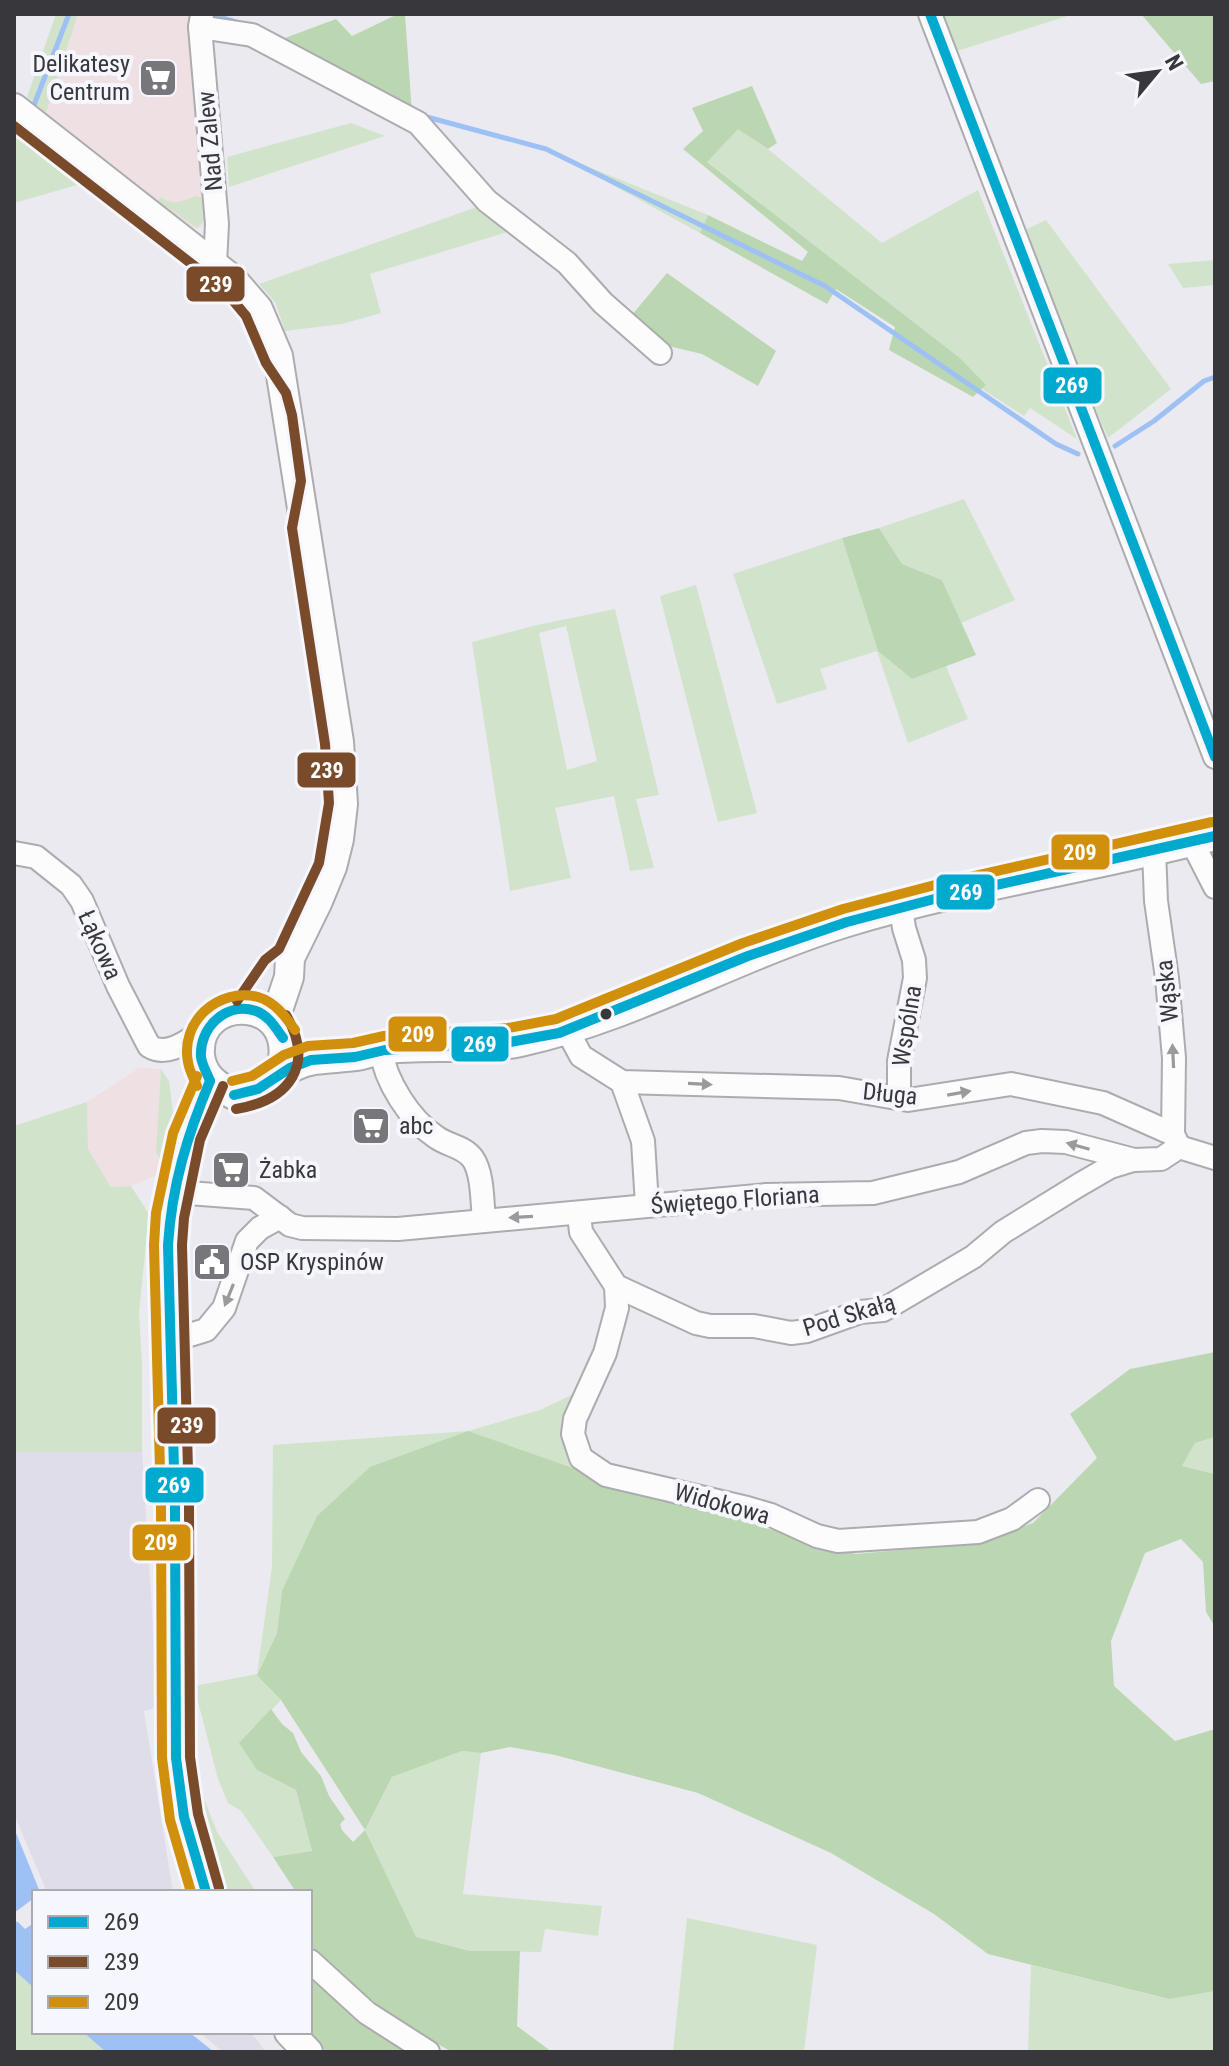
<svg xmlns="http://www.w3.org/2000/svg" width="1229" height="2066" font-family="'Roboto Condensed',sans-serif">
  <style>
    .commercial { fill: #efe0e4 }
    .built { fill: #dedde9 }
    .green { fill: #d1e4cb; fill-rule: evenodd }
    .forest { fill: #bbd7b1 }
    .water { fill: #9dc1f4 }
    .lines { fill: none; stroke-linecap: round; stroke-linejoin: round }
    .stream { stroke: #9dc1f4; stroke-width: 5 }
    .minor-casing { stroke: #acacb0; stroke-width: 26 }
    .major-casing { stroke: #acacb0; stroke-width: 32 }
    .minor { stroke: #fcfcfd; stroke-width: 22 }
    .major { stroke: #fcfcfd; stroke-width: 28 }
    .bus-1-casing { stroke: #f6f6fe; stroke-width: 16 }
    .bus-2-casing { stroke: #f6f6fe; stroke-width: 16 }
    .bus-3-casing { stroke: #f6f6fe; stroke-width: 16 }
    .bus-1 { stroke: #00a9ce; stroke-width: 10 }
    .bus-2 { stroke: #7a4b2a; stroke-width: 10 }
    .bus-3 { stroke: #d1900c; stroke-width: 10 }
    .oneway { fill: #9a9a9c }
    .bus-dot { fill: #38383c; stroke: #f6f6fe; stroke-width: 3 }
    .labels { text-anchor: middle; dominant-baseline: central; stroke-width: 8; stroke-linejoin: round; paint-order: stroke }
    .poi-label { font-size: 24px; fill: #38383c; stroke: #f6f6fe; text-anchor: start }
    .street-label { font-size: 24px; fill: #38383c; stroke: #f6f6fe }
    .line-badge { stroke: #f6f6fe; stroke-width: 3 }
    .badge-label { font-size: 22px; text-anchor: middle; font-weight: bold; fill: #fff }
  </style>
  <rect width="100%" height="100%" fill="#ebeaf0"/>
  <g class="commercial">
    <path d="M78 14H193L206 224 204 227 191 229 46 113Z"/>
    <path d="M139 1068 161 1069 156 1152 161 1161 155 1176 131 1186 111 1187 88 1149 87 1102Z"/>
  </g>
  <g class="built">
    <path d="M14 1452H142L158 1707 144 1711 173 1892H47L14 1814Z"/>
    <path d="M199 2032H251L266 2052H223Z"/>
  </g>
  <g class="green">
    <path d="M56 14H78L46 113 27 97Z"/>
    <path d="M939 14H1074L954 52Z"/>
    <path d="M351 123 385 136 229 187 227 157Z"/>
    <path d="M738 128 768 149 882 243 978 190 1077 439 1030 408 1024 416 982 389 985 385 960 358 706 161Z"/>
    <path d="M14 130 84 183 14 203Z"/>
    <path d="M554 153 708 215 700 233Z"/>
    <path d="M197 196 204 199 205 220 197 228 158 201 161 197C174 207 183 200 197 196Z"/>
    <path d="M477 207 514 230 370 274 381 313 342 324 285 331 275 302 259 284Z"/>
    <path d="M1046 220 1171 389 1108 438 1021 232Z"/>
    <path d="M1215 260V285L1183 288 1168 264Z"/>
    <path d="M964 499 1015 600 961 623 942 580 902 564 879 528Z"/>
    <path d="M842 538 878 651 912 679 946 666 968 719 908 743 877 651 820 669 827 689 777 704 733 574Z"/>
    <path d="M696 585 757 813 718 822 660 596Z"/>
    <path d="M615 609 659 795 636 799 654 868 630 871 614 796 555 808 571 878 510 891 472 642 537 625ZM566 626 597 761 567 770 539 633Z"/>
    <path d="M161 1069 169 1081 173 1113 178 1114 161 1161 156 1152Z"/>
    <path d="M87 1102 88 1149 111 1187 131 1186 149 1214 139 1313 142 1363V1452H14V1126Z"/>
    <path d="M584 1389 570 1410 598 1477 282 1591 277 1633 257 1674 281 1700 240 1743 257 1770 296 1790 312 1851 273 1857 241 1811 228 1803 218 1779 194 1686 257 1674 272 1567 273 1445 468 1431 540 1410Z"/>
    <path d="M1215 1437V1474L1182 1466 1195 1443Z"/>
    <path d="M189 1716 193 1723 203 1796 217 1832 256 1892H218L210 1870 190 1780Z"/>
    <path d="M462 1751 481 1753 463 1894 602 1906 598 1936 545 1929 541 1952 470 1951 415 1937 365 1830 392 1777Z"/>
    <path d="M687 1918 817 1945 804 2052H673Z"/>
    <path d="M1031 1965 1168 1999 1215 1991V2052H1028Z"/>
    <path d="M14 1970 34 1988V2032H83L106 2052H14Z"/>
  </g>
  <g class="forest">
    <path d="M398 14H405L412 113 277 41 336 19 352 36Z"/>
    <path d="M1141 14H1215V81L1201 84Z"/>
    <path d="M752 86 777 143 768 149 738 129 707 162 960 358 986 385 973 397 889 350 895 327 836 289 827 304 700 233 708 215 802 261 808 252 683 149 703 131 692 108Z"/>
    <path d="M667 273 776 351 758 386 702 354 660 344 631 316Z"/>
    <path d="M879 528 902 564 942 580 976 655 912 679 878 651 842 538Z"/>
    <path d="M1215 1352V1437L1195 1443 1182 1466 1215 1474V1627L1206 1612 1203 1562 1181 1539 1145 1553 1111 1641 1114 1686 1175 1741 1215 1729V1991L1169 1999 988 1954 934 1914 831 1853 698 1793 555 1755 510 1747 481 1753 462 1751 392 1777 365 1830 416 1937 470 1951H520L517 2026 552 2052H452L381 2012 324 1960 310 1944V1892H296L273 1857 312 1851 296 1790 257 1770 239 1743 271 1709 282 1724 293 1733 301 1752 321 1776 329 1796 345 1819 340 1824 342 1830 353 1842 365 1830 281 1700 257 1675 277 1633 282 1591 317 1516 370 1467 468 1431 598 1477 671 1497 824 1547 856 1554 976 1543 1033 1523 1097 1458 1070 1414 1130 1369Z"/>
    <path d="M310 1970 414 2052H327L306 2032H310Z"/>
  </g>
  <g class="water">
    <path d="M14 1828 40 1892H34V1898L14 1913Z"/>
    <path d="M14 1921 18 1922 25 1929 34 1923V1988L14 1970Z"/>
    <path d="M83 2032H189L214 2052H106Z"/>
  </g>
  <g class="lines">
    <g class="stream">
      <path d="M210 14 236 22"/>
      <path d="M34 105 69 14"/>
      <path d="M427 117 546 149 825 286 1056 444 1078 454"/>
      <path d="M1115 446 1154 421 1204 381 1215 377"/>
    </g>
    <defs>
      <g id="minor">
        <path d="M930 14 1215 757"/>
        <path d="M202 15 200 27 217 224 215 264"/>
        <path d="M200 27 252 35 418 123 487 201 567 263 603 303 660 353"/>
        <path d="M1192 842 1215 887"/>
        <path d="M1154 850 1156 901 1167 978 1174 1058 1173 1134 1179 1147 1215 1158"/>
        <path d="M14 853 36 857 71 885 82 901 118 986 149 1046C168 1058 188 1040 205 1030"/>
        <path d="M567 1030 581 1056 622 1082 839 1088 908 1100 1011 1084 1103 1103 1173 1134"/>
        <path d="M381 1050C385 1081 410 1120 436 1137 448 1146 464 1146 473 1159 483 1174 482 1202 484 1220"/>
        <path d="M622 1082 643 1141 647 1205"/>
        <path d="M899 1098V1061L915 978 914 960 904 928 901 907"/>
        <path d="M175 1192 254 1198 290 1225 302 1228 398 1229 766 1195 873 1193 959 1172 1026 1143 1042 1141 1066 1142 1134 1160 1161 1159 1179 1147"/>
        <path d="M579 1214 581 1232 616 1286 696 1323 710 1326H754L791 1333 807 1331 860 1312 883 1310 973 1257 1003 1232 1079 1185 1110 1167 1133 1160"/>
        <path d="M616 1286 617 1308 605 1353 575 1419 573 1434 581 1458 606 1475 747 1508 771 1515 817 1536 838 1541 978 1532 1012 1519 1038 1500"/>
        <path d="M170 1341 206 1330 224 1308 247 1241 260 1228 280 1217"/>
        <path d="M310 1961 367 2013 428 2052"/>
      </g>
      <g id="major">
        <path d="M14 108 232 279 258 309 278 356 339 742 343 804 339 839 332 867 318 901 290 958 289 977 274 1022"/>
        <path d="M279 1075C307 995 195 989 200 1055 202 1076 217 1086 234 1095 272 1093 279 1065 315 1060 329 1058 343 1058 357 1056 365 1055 373 1051 381 1050 427 1043 474 1052 520 1042 632 1018 734 957 844 923 965 886 1092 868 1215 836"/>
        <path d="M206 1892 184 1817 176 1758 175 1507 168 1245 170 1216 187 1136 210 1081"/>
        <path d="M289 2032 308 2052"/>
      </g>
    </defs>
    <use href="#minor" class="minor-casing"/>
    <use href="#major" class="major-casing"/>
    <use href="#minor" class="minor"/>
    <use href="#major" class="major"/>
    <defs>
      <g id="bus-1">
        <path d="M930 14 1215 757"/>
        <path d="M210 1081C207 1073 202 1065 201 1057 199 1028 226 1001 256 1011 269 1016 275 1027 283 1038"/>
        <path d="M234 1095 258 1089 290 1068 311 1060 355 1057 385 1050 510 1042 559 1033 748 956 847 922 938 898 1215 836"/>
        <path d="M206 1892 184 1817 176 1758 175 1507 168 1245C172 1185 187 1136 210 1081"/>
      </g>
      <g id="bus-2">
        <path d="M14 126 206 275 231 298 246 316 266 363 286 393 292 415 301 481 292 528 325 744 329 803 319 863 279 949 265 960 237 1001"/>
        <path d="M236 1109C290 1100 315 1065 286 1015"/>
        <path d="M219 1888 198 1814 190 1757 189 1507 182 1245 184 1218 200 1140 223 1086"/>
      </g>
      <g id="bus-3">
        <path d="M232 1081 252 1076 284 1055 308 1046 353 1043 384 1036 508 1028 556 1019 743 943 843 909 935 885 1212 822"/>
        <path d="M197 1086C194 1079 189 1070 188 1062 180 1022 218 987 258 997 275 1002 285 1016 295 1030"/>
        <path d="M191 1892 170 1820 162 1758 161 1507 154 1245 156 1213 173 1133 197 1076"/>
      </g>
    </defs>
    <use href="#bus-1" class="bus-1-casing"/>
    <use href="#bus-2" class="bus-2-casing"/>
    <use href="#bus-3" class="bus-3-casing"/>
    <use href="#bus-1" class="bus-1"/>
    <use href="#bus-2" class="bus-2"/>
    <use href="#bus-3" class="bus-3"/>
  </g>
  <defs><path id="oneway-solid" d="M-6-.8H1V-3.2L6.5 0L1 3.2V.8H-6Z" transform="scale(2)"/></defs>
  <g class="oneway">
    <use href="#oneway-solid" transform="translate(1173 1056) rotate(-93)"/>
    <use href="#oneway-solid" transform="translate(700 1084) rotate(3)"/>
    <use href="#oneway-solid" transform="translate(959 1093) rotate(-10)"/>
    <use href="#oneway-solid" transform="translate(1078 1146) rotate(-164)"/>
    <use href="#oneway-solid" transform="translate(521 1217) rotate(177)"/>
    <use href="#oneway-solid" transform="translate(229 1295) rotate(112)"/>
  </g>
  <defs>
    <symbol id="supermarket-square" viewBox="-11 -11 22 22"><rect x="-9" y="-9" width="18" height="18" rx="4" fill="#77767b" stroke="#f6f6fe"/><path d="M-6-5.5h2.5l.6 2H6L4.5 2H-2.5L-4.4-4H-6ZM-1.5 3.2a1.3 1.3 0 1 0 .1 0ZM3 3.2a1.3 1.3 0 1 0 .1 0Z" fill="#fff"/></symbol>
    <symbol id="civic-square" viewBox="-11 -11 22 22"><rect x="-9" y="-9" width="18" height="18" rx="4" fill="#77767b" stroke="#f6f6fe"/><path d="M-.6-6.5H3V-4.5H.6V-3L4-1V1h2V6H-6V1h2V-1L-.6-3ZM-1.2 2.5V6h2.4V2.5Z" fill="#fff"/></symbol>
  </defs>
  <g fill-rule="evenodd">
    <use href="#supermarket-square" x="136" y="56" width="44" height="44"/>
    <use href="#supermarket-square" x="349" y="1104" width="44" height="44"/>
    <use href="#supermarket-square" x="209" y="1148" width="44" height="44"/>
    <use href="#civic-square" x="190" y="1240" width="44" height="44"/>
  </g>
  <circle class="bus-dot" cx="606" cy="1014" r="7"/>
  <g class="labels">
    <g class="poi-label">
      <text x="130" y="64" text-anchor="end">Delikatesy<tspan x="130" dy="28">Centrum</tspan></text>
      <text x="399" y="1126">abc</text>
      <text x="259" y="1170">Żabka</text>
      <text x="240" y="1262">OSP Kryspinów</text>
    </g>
    <g class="street-label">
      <text transform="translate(210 141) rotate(-95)">Nad Zalew</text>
      <text transform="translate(100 945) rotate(66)">Łąkowa</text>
      <text transform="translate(1167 991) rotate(-96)">Wąska</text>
      <text transform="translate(907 1026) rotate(-81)">Wspólna</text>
      <text transform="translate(890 1094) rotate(6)">Długa</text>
      <text transform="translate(735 1200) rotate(-4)">Świętego Floriana</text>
      <text transform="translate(849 1315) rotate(-17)">Pod Skałą</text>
      <text transform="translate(722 1504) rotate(15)">Widokowa</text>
    </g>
  </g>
  <g class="line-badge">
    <rect x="185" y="265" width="61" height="38" rx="8" fill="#7a4b2a"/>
    <rect x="1042" y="366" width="61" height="39" rx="8" fill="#00a9ce"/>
    <rect x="296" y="751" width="61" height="38" rx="8" fill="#7a4b2a"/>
    <rect x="1050" y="833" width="61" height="38" rx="8" fill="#d1900c"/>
    <rect x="935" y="873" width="61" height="38" rx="8" fill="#00a9ce"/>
    <rect x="387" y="1015" width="61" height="38" rx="8" fill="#d1900c"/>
    <rect x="450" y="1025" width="60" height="38" rx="8" fill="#00a9ce"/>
    <rect x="156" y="1406" width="61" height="39" rx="8" fill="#7a4b2a"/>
    <rect x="144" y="1466" width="61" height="38" rx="8" fill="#00a9ce"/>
    <rect x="131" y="1523" width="61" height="39" rx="8" fill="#d1900c"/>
  </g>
  <g class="badge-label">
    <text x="216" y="292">239</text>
    <text x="1072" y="393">269</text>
    <text x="327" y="778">239</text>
    <text x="1080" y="860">209</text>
    <text x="966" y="900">269</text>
    <text x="418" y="1042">209</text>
    <text x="480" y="1052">269</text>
    <text x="187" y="1433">239</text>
    <text x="174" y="1493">269</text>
    <text x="161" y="1550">209</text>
  </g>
  <rect width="1229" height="2066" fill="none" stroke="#38383c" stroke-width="32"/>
  <rect x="32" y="1890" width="280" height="144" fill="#f6f6fe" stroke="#aaaab0" stroke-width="2"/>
  <rect x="48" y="1916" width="40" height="12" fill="#00a9ce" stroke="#aaaab0" stroke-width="2"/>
  <text x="104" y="1930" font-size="24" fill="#38383c">269</text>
  <rect x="48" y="1956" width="40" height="12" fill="#7a4b2a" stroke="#aaaab0" stroke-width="2"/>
  <text x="104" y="1970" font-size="24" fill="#38383c">239</text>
  <rect x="48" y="1996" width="40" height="12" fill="#d1900c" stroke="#aaaab0" stroke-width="2"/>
  <text x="104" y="2010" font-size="24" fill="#38383c">209</text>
  <g transform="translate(1157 72) rotate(61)" stroke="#f6f6fe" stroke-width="6" paint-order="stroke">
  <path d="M0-6L14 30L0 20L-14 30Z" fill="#38383c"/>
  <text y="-12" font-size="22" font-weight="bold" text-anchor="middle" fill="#38383c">N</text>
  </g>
</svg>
